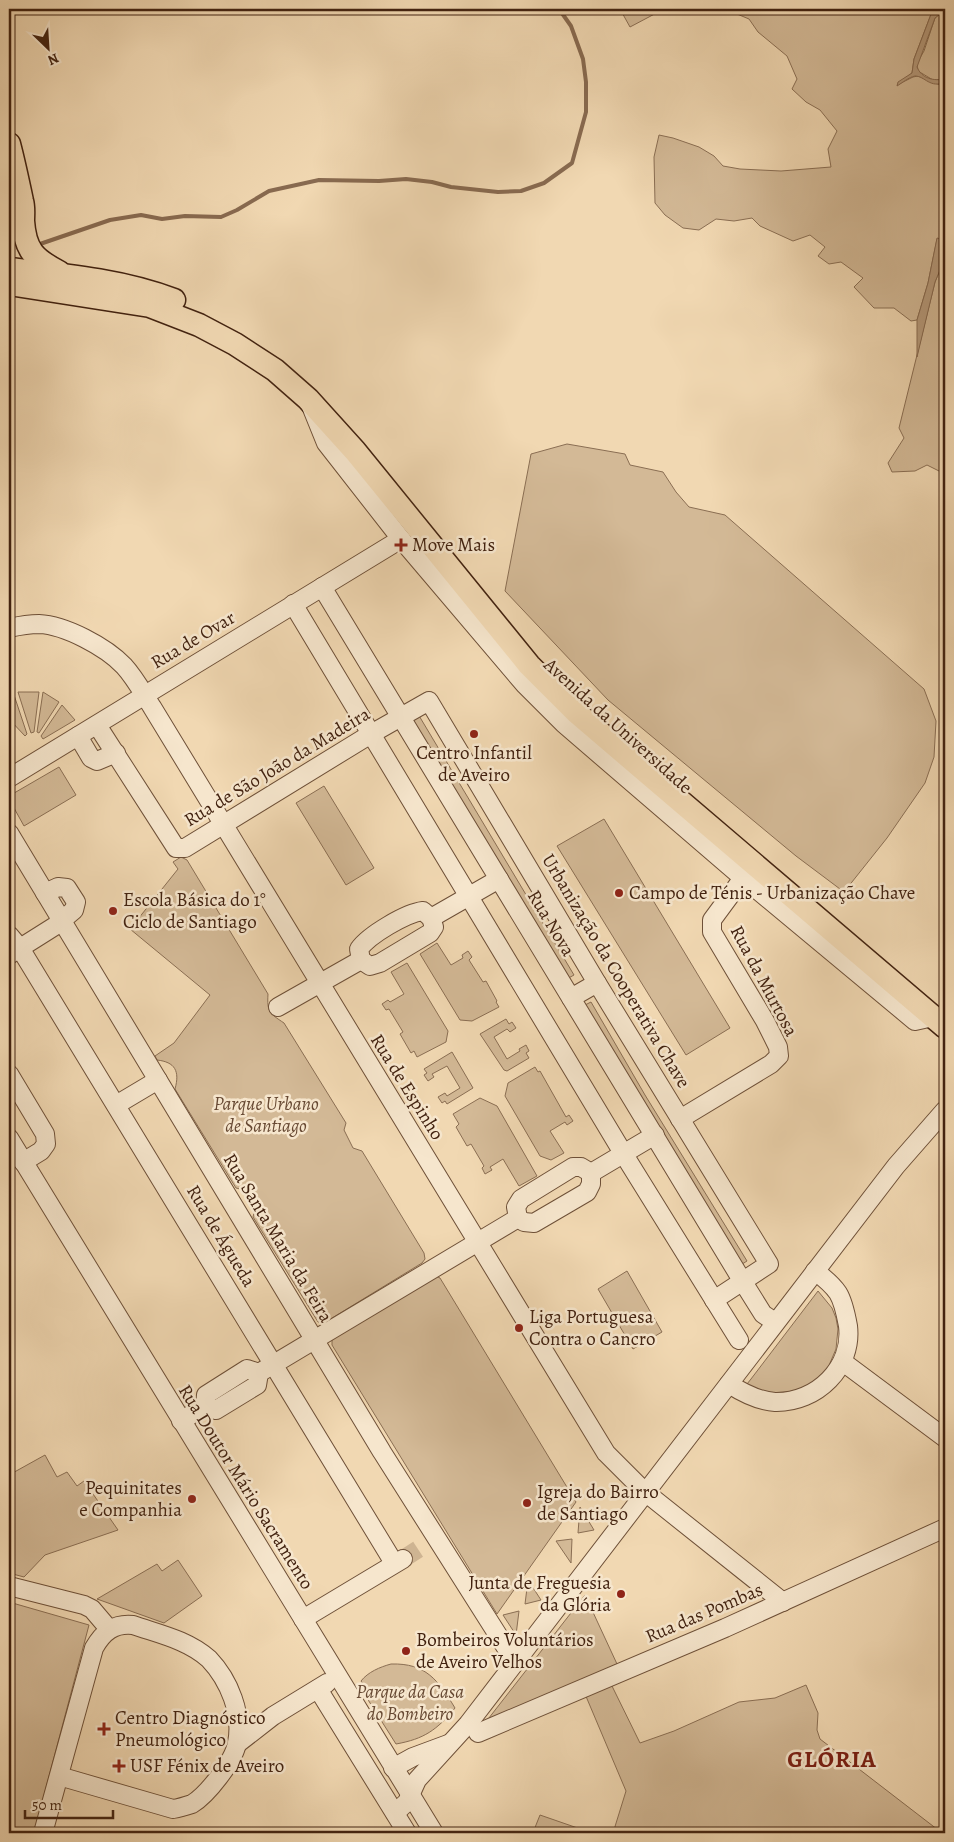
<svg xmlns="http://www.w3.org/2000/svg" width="954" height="1842" font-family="Alegreya,serif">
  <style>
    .green { fill: #d3b996; stroke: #8a6e53 }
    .water { fill: #b69a7b; stroke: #886a50 }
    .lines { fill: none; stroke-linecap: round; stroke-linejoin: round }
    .stream { stroke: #886a50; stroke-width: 4 }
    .minor-tunnel { stroke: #ceb492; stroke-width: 18; stroke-dasharray: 18 9; stroke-linecap: butt }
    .minor-casing { stroke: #6e5038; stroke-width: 20 }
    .major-casing { stroke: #422210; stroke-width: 25 }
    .minor { stroke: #f6e6cd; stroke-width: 18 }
    .major { stroke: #f1d8b2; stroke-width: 22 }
    .poi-dot { fill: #8f2418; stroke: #f6e6cd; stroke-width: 2 }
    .labels { text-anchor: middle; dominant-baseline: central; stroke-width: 5; stroke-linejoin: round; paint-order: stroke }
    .poi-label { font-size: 19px; fill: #422210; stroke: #f6e6cd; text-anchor: start }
    .street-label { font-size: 19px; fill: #422210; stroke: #f6e6cd }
    .park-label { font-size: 19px; font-style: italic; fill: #664832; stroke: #f6e6cd }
    .district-label { font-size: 24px; font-weight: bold; letter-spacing: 1px; fill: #7a1f14; stroke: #f6e6cd }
  </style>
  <rect width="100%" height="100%" fill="#f1d8b2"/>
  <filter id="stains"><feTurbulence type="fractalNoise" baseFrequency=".004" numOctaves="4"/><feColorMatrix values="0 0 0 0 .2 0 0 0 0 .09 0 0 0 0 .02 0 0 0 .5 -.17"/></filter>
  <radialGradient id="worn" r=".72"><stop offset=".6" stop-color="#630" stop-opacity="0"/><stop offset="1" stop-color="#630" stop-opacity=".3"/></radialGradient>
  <g class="green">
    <path d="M620 9H664L630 27Z"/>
    <path d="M725 9H933L914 59 912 73 897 85 913 77 918 76 940 85 945 82V240L937 239 928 283 917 320 911 321 894 308H874L854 287 863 278 841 262 829 264 818 256 825 247 810 235 793 241 760 226 752 218 734 221 716 219 699 230 683 228 665 215 655 203 654 157 659 135 673 138 699 147 714 156 723 166 740 169 781 171 831 167 828 149 837 131 820 110 806 102 792 89 797 79 787 56 758 32 749 19Z"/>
    <path d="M945 10V79L933 80 918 71 917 63 924 51 935 18Z"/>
    <path d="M945 258V474L927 465 915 471 892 472 888 463 904 438 899 428 935 282Z"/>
    <path d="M567 444 625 454 630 465 663 472 676 492 689 507 725 515 924 689 936 721 934 757 925 783 887 838 844 892 796 856 608 700 505 591 531 454Z"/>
    <path d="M18 692H39L34 732 31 733Z"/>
    <path d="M43 692 59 702 39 733 37 732Z"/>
    <path d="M14 695 27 734 25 736 9 719V698Z"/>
    <path d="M62 705 75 720 43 739 41 736Z"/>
    <path d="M418 714 574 975 565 980 409 719Z"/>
    <path d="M59 767 76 795 24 826 9 799V796Z"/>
    <path d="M324 786 374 868 346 885 296 803Z"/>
    <path d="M604 819 730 1028 686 1055 557 846Z"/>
    <path d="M181 857 187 860 268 994C267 1012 269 1013 284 1023L346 1123 344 1130 353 1148 362 1151 424 1253 425 1259 422 1263 324 1323 318 1322 253 1217 255 1209 253 1198 244 1190 236 1188 175 1089C180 1071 175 1062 157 1060L155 1056 174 1043 210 995 130 929 178 869 173 862Z"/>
    <path d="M437 943 451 965 463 958 462 955 468 951 472 957 469 960 483 982 486 981 497 1001 496 1002 499 1007 472 1021 460 1020 420 954Z"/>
    <path d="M407 963 448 1031 446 1042 417 1057 414 1051 411 1053 400 1034 403 1032 389 1009 386 1010 382 1004 388 1000 390 1002 404 994 391 972Z"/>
    <path d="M591 1002 645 1095 747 1261 739 1266 581 1007Z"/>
    <path d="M506 1019 509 1024 512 1022 516 1028 510 1032 507 1029 494 1037 507 1059 520 1051 519 1049 526 1045 529 1051 526 1053 529 1058 507 1071 504 1070 480 1034Z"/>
    <path d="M452 1052 473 1088 447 1104 445 1101 442 1103 438 1097 445 1093 447 1096 460 1088 447 1066 432 1074 434 1077 428 1081 424 1075 427 1073 424 1069Z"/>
    <path d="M535 1067 538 1072 540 1071 566 1117 569 1115 573 1121 567 1125 565 1122 550 1131 564 1153 551 1160 540 1156 505 1096 508 1083Z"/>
    <path d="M480 1098 497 1106 537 1176 519 1186 503 1159 490 1167 492 1170 485 1174 482 1168 484 1166 471 1144 467 1146 456 1127 459 1124 453 1114Z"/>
    <path d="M627 1271 662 1332 633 1349 598 1289Z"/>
    <path d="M436 1276 440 1278 576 1502 497 1614 332 1345V1340L334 1336Z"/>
    <path d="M818 1291 832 1308 836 1318 838 1329 836 1349 827 1370 814 1385 780 1396 748 1387 747 1384 751 1379Z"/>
    <path d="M45 1455 57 1477 67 1472 77 1486 84 1481 118 1530 45 1555 24 1577 9 1573V1475Z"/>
    <path d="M580 1507 594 1530 578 1533Z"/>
    <path d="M572 1539 571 1563 556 1541Z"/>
    <path d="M178 1560 202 1596 164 1623 97 1599 157 1564 162 1571Z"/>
    <path d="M528 1580 541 1600 525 1604Z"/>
    <path d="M585 1595 617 1664 485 1723Z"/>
    <path d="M9 1602 89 1625 34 1833H9Z"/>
    <path d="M519 1611 516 1635 503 1615Z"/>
    <path d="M391 1664C426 1663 438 1680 455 1708 437 1730 424 1739 396 1744L365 1695 368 1691 361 1681C368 1672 380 1667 391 1664Z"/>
    <path d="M611 1684 640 1743 674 1731 739 1702 775 1698 806 1685 818 1713 817 1730 820 1739 942 1833H613L626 1791 585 1694Z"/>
    <path d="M540 1815 592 1833H542L534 1830Z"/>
  </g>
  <g class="water">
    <path d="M933 9 945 10 935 18 917 67C922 79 934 81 945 79V82C930 89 925 76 915 76 909 77 902 83 897 86L898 82 912 73 914 59Z"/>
    <path d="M937 238 945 240V258L935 282 917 357V320L928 283Z"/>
  </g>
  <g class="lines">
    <path class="stream" d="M40 244 110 220 141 215 162 219 185 216 221 217 237 210 269 191 319 180 379 181 406 179 432 182 451 187 498 192 521 191 544 183 572 163 586 112V82L583 59 571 26 559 9"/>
    <path class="minor-tunnel" d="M403 1559 423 1546"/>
    <defs>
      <g id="minor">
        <path d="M311 406 326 443 401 539 525 685 564 724 743 878 915 1021 933 1017"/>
        <path d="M322 587 743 1282 763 1314 775 1322"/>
        <path d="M293 604 623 1153 739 1340"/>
        <path d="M9 628C18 626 29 624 39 624 65 625 106 647 124 666 135 678 143 693 152 707L606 1453 645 1492 783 1602"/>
        <path d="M97 725 176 848H185L371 734 429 701 597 983 769 1264 714 1300"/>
        <path d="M78 736 91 758 97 761 116 753"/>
        <path d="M9 778 401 539"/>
        <path d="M9 833 382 1452 515 1662"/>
        <path d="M423 911 431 918 434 927 430 933 380 963 370 966 361 960 359 949C369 935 406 913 423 911Z"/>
        <path d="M431 918 499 879"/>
        <path d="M9 935 20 948 394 1563"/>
        <path d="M9 955 55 926 74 910 76 902 67 888 58 887 45 893"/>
        <path d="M571 998 597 983"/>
        <path d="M278 1007 361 960"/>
        <path d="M9 1074 45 1134 46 1144 41 1151 23 1162"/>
        <path d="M116 1105 158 1080"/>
        <path d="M680 1119 771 1064 779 1056 778 1047 765 1021 712 932V920L743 878"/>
        <path d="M9 1138 434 1833"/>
        <path d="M573 1167H581L591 1173V1184L587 1192 534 1223 524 1222 518 1218 516 1207 521 1199Z"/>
        <path d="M591 1173 655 1135"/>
        <path d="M843 1362 945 1438"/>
        <path d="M729 1384C743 1393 758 1401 775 1402 817 1403 853 1367 848 1326 846 1315 843 1301 838 1293 832 1284 823 1277 815 1271"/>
        <path d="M205 1406 206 1395 247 1369 259 1373 518 1218"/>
        <path d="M181 1421 205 1406 216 1410 257 1385 259 1373"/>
        <path d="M9 1586 84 1605 92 1609 109 1629"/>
        <path d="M303 1619 403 1559"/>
        <path d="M318 1689 407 1833"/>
        <path d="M478 1733 725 1628 945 1528"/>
        <path d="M237 1744 273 1716 327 1683"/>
        <path d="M393 1768 413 1757 448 1744"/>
        <path d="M395 1813 407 1802 417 1780 468 1724 896 1166 945 1110"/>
        <path d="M43 1833 94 1648C103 1632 114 1623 133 1625 159 1634 188 1640 209 1659 229 1680 243 1714 237 1743 234 1761 207 1795 192 1804 186 1806 179 1808 173 1809L59 1776"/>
      </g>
      <g id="major">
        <path d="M9 144C14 163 18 182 22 201 24 208 23 214 23 221 25 250 34 259 59 272"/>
        <path d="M9 269C64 275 122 280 174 300"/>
        <path d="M9 284 150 306 199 325 235 344 275 370 308 399 355 451 529 665 577 713 945 1027"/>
      </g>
    </defs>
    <use href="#minor" class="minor-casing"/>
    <use href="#major" class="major-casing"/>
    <use href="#minor" class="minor"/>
    <use href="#major" class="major"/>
  </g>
  <g class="poi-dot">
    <path d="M398.5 537.5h5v5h5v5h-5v5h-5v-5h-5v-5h5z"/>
    <circle cx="474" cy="734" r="5"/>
    <circle cx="619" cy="893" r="5"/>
    <circle cx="113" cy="911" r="5"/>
    <circle cx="519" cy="1328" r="5"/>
    <circle cx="192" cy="1499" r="5"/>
    <circle cx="527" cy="1503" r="5"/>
    <circle cx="621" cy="1594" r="5"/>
    <circle cx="406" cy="1651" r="5"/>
    <path d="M101.5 1721.5h5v5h5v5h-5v5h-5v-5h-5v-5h5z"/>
    <path d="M116.5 1758.5h5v5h5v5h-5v5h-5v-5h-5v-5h5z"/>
  </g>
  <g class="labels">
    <g class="poi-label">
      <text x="412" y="545">Move Mais</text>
      <text x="474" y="753" text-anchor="middle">Centro Infantil<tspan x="474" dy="22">de Aveiro</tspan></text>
      <text x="629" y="893">Campo de Ténis - Urbanização Chave</text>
      <text x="123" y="900">Escola Básica do 1°<tspan x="123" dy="22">Ciclo de Santiago</tspan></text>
      <text x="529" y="1317">Liga Portuguesa<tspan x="529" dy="22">Contra o Cancro</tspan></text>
      <text x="182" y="1488" text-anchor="end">Pequinitates<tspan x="182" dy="22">e Companhia</tspan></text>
      <text x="537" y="1492">Igreja do Bairro<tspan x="537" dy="22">de Santiago</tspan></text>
      <text x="611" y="1583" text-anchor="end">Junta de Freguesia<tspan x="611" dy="22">da Glória</tspan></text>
      <text x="416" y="1640">Bombeiros Voluntários<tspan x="416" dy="22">de Aveiro Velhos</tspan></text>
      <text x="115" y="1718">Centro Diagnóstico<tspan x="115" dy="22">Pneumológico</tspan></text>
      <text x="130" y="1766">USF Fénix de Aveiro</text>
    </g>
    <g class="street-label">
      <text transform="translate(193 640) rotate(-31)">Rua de Ovar</text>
      <text transform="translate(618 726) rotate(42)">Avenida da Universidade</text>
      <text transform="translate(277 767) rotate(-31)">Rua de São João da Madeira</text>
      <text transform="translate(551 923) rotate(59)">Rua Nova</text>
      <text transform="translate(616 971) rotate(59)">Urbanização da Cooperativa Chave</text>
      <text transform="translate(764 981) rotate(62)">Rua da Murtosa</text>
      <text transform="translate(407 1087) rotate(58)">Rua de Espinho</text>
      <text transform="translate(221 1236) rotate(59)">Rua de Águeda</text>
      <text transform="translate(278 1238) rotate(59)">Rua Santa Maria da Feira</text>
      <text transform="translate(246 1487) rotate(58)">Rua Doutor Mário Sacramento</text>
      <text transform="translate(704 1613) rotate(-23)">Rua das Pombas</text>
    </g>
    <g class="park-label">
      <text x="266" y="1104">Parque Urbano<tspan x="266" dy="22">de Santiago</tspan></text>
      <text x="410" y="1692">Parque da Casa<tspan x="410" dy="22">do Bombeiro</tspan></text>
    </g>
    <g class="district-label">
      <text x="832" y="1759">GLÓRIA</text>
    </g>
  </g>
  <rect width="954" height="1842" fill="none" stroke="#f1d8b2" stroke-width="30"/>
  <rect x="10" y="10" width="934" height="1822" fill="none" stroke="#422210" stroke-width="2.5"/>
  <rect x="15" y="15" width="924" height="1812" fill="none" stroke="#422210"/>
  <g transform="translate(48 48) rotate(155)" stroke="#f6e6cd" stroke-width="4" paint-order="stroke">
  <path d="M0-4L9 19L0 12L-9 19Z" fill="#422210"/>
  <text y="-8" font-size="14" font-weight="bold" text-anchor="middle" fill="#422210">N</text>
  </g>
  <path d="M25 1810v8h88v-8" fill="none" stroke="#422210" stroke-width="2.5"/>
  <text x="32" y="1810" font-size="15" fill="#422210" stroke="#f6e6cd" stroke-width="4" paint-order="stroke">50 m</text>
  <rect width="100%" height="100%" filter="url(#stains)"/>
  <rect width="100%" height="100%" fill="url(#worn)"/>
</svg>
